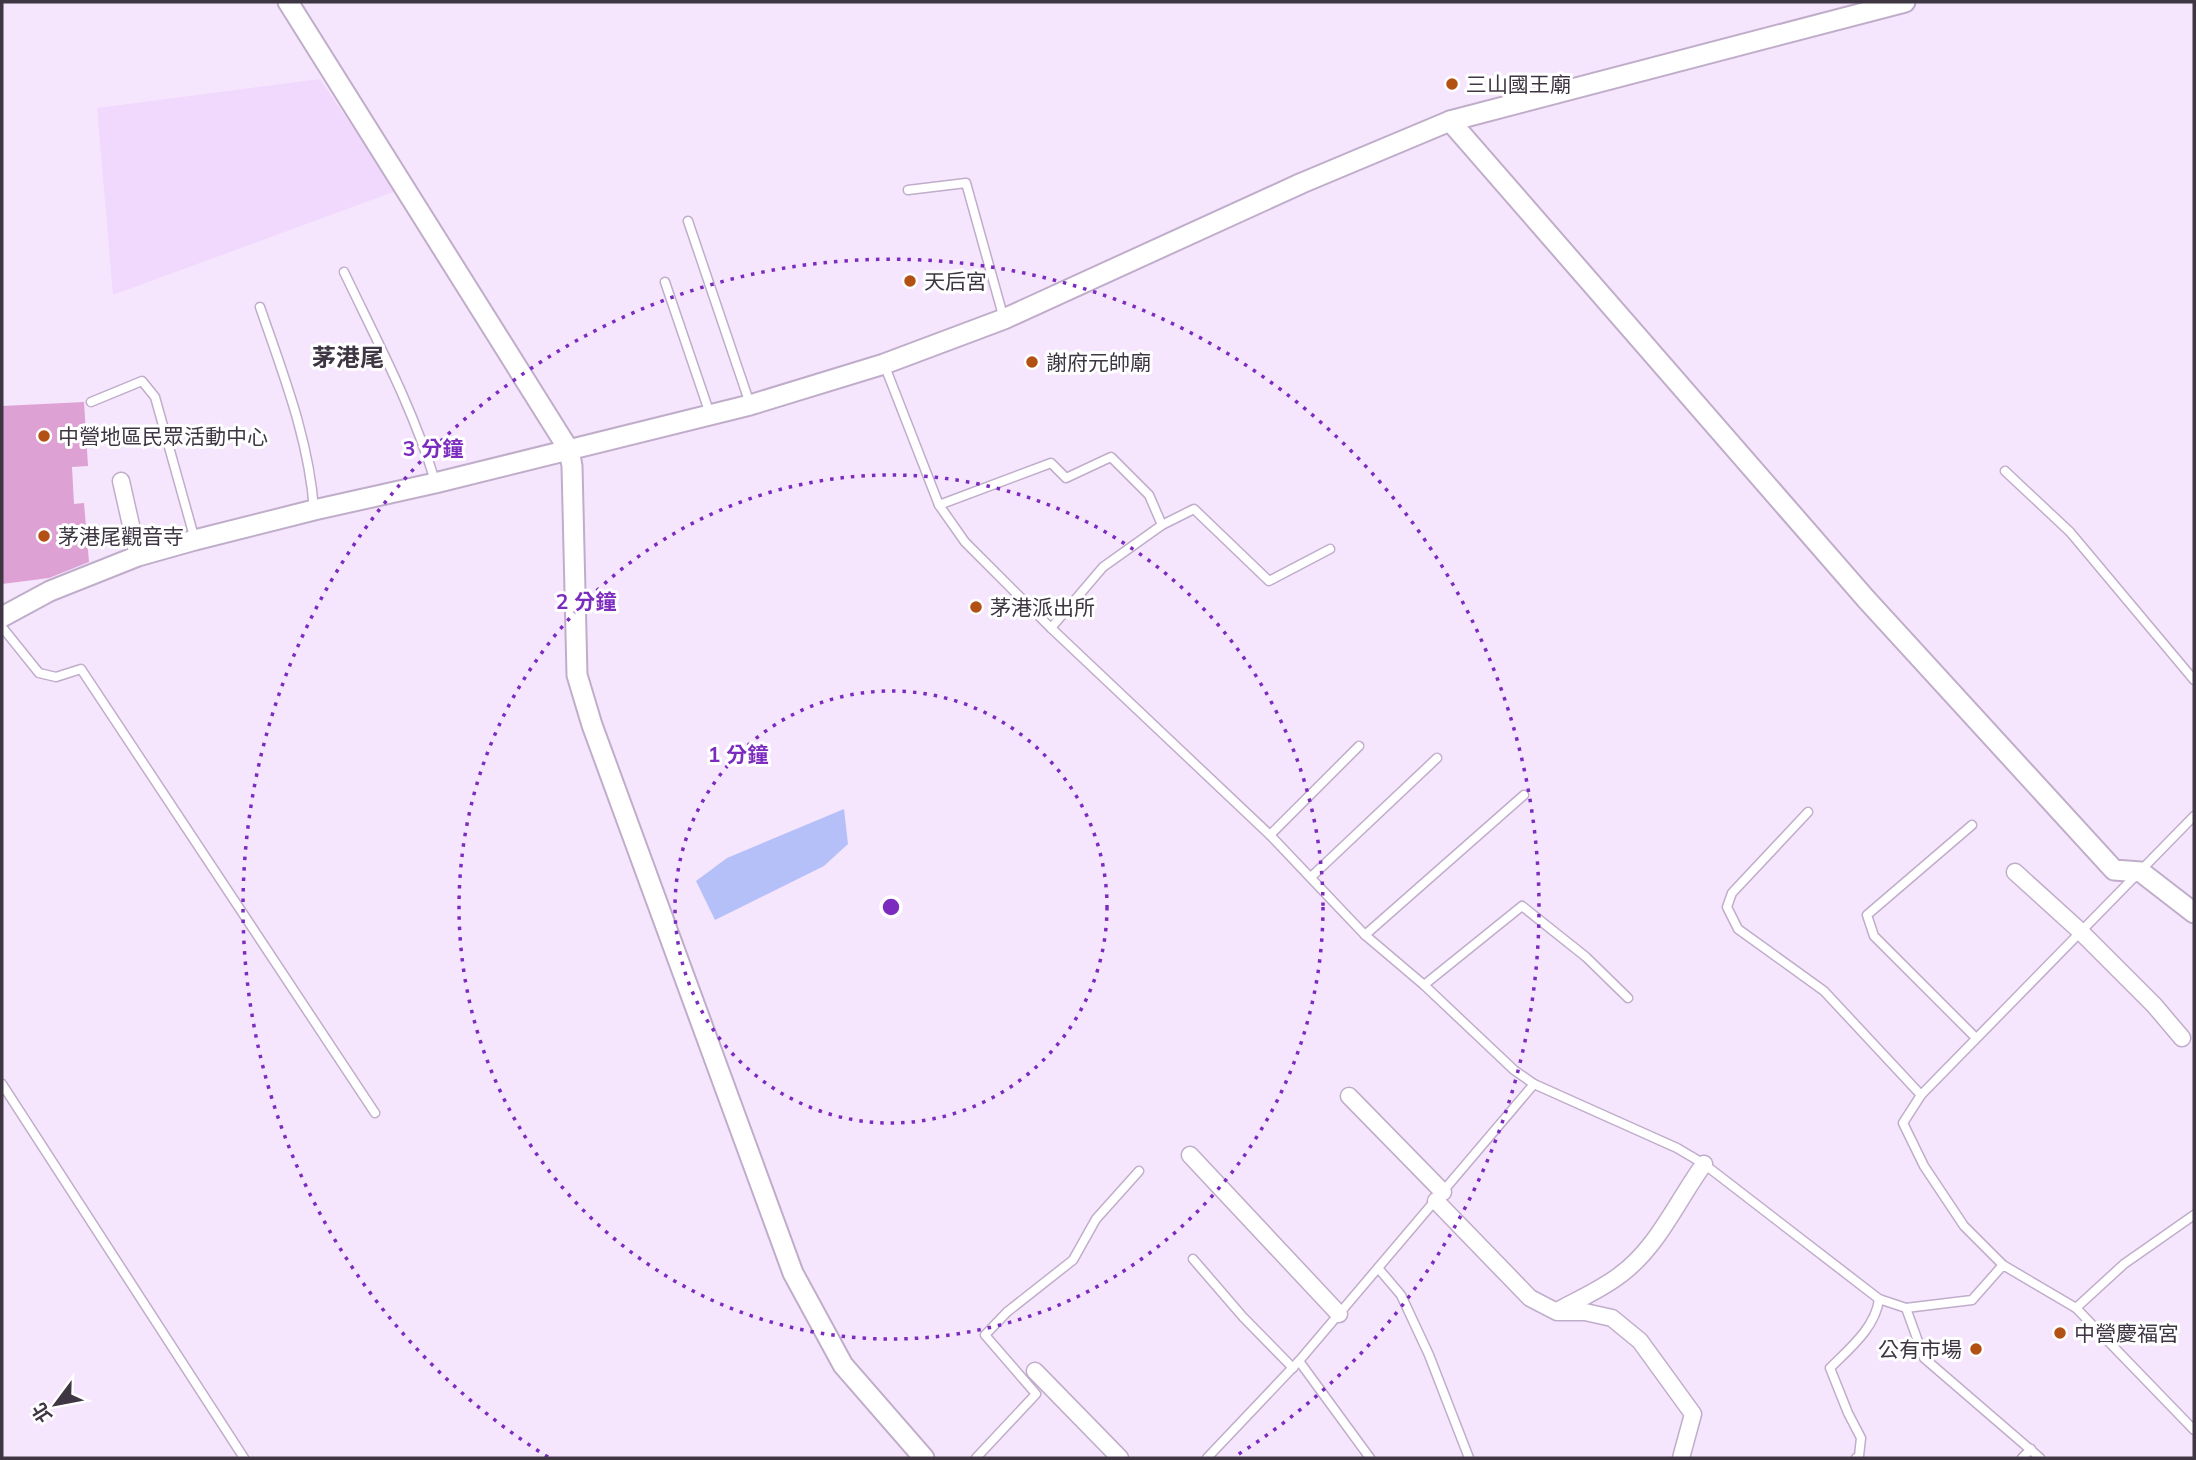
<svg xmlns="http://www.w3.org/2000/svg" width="2196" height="1460" font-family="Mulish,'Noto Sans TC',sans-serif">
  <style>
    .built { fill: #f1d9fe }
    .water { fill: #b6c0f8 }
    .building { fill: #dea1d4 }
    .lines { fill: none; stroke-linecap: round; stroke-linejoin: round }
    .service-casing { stroke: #c0adca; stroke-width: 11 }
    .minor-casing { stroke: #c0adca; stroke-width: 19 }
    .tertiary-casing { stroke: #c0adca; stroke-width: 23 }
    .service { stroke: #fff; stroke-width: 8 }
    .minor { stroke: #fff; stroke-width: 16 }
    .tertiary { stroke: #fff; stroke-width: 19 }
    .ring { fill: none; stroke: #7b2cbf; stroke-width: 3.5; stroke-dasharray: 3.5 7 }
    .poi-dot { fill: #b35114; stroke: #fff; stroke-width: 2.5 }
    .labels { text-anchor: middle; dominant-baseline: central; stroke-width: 6; stroke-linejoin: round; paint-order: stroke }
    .poi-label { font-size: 21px; fill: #3e3642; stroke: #fff; text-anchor: start }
    .quarter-label { font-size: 24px; font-weight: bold; fill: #3e3642; stroke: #fff }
    .centre { fill: #7b2cbf; stroke: #fff; stroke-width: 3.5 }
    .ring-label { font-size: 21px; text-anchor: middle; font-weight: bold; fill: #7b2cbf; stroke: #fff; stroke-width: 6; stroke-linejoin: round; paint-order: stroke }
  </style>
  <rect width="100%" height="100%" fill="#f5e6fe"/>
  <path class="built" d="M320 79 396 191 113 295 97 108Z"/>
  <path class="water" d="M844 809 848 844 824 866 715 920 696 881 727 858Z"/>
  <path class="building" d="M84 402 88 466 72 467 74 504 84 503 89 562 49 578 2 584V406Z"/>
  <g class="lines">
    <defs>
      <g id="service">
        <path d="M908 190 966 183 1004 319"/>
        <path d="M688 221 750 404"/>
        <path d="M344 272C377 341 413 408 435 481"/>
        <path d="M665 282 710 414"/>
        <path d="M260 307C283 374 309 439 314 510"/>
        <path d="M884 364 939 505 965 542 1051 628 1270 835 1365 935 1424 985 1514 1070 1534 1084 1677 1148 1704 1164 1879 1299 1906 1308 1924 1358 2040 1458"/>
        <path d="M91 402 142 381 155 397 195 540"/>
        <path d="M2005 471 2070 532 2194 680"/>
        <path d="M939 505 1051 463 1066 478 1111 457 1149 495 1162 525"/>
        <path d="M2 627 39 673 56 677 81 669 375 1113"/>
        <path d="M1051 628 1103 567 1162 525 1194 509 1269 581 1330 549"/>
        <path d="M1808 812 1732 893 1727 907 1738 929 1824 991 1921 1095"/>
        <path d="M1972 825 1867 915 1874 936 1976 1038"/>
        <path d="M1270 835 1359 746"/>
        <path d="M1311 877 1437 758"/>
        <path d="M1365 935 1524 795"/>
        <path d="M1424 985 1522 906 1586 957 1628 998"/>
        <path d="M2 1084 244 1458"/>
        <path d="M1193 1259 1243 1317 1293 1368"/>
        <path d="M2003 1265 1964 1226 1924 1166 1903 1123 1921 1095 2194 816"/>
        <path d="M1378 1268 1401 1295 1429 1355 1469 1458"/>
        <path d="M1906 1308 1972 1300 2003 1265 2076 1308 2194 1430"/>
        <path d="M2076 1308 2124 1264 2194 1215"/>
        <path d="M1299 1361 1370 1458"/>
        <path d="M976 1458 1036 1394 985 1335 1007 1312 1073 1260 1096 1219 1139 1171"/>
        <path d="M1207 1458 1299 1361 1534 1084"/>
        <path d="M1856 1458 1859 1456 1861 1438 1848 1413 1830 1368C1849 1349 1876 1327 1879 1299"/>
        <path d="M2022 1458 2031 1449"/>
      </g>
      <g id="minor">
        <path d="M121 481 138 556"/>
        <path d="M2015 872 2080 931 2154 1005 2182 1038"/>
        <path d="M1349 1096 1443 1192"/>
        <path d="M1190 1155 1339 1314"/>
        <path d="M1436 1201 1530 1298 1557 1312H1585L1612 1318 1640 1341 1693 1414 1681 1458"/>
        <path d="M1559 1310C1579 1299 1602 1289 1620 1275 1658 1247 1677 1201 1704 1164"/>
        <path d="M1035 1371 1120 1458"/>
      </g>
      <g id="tertiary">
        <path d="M288 2 569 450 572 466 577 675 592 725 793 1273 843 1365 924 1458"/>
        <path d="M1450 121 1866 599 2114 870 2141 872 2194 913"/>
        <path d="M2 617 50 591 138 556 195 540 314 510 435 483 750 405 884 364 1004 319 1302 183 1450 121 1905 2"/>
      </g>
    </defs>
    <use href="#service" class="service-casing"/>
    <use href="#minor" class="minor-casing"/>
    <use href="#tertiary" class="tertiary-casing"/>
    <use href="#service" class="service"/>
    <use href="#minor" class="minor"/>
    <use href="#tertiary" class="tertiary"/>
  </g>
  <g class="ring">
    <circle cx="891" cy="907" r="216"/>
    <circle cx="891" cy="907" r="432"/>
    <path d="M548 1457A648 648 0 1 1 1234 1457"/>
  </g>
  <g class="poi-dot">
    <circle cx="1452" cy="84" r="7"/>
    <circle cx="910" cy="281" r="7"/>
    <circle cx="1032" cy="362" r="7"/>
    <circle cx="44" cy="436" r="7"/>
    <circle cx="44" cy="536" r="7"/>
    <circle cx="976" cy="607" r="7"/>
    <circle cx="2060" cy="1333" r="7"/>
    <circle cx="1976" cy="1349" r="7"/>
  </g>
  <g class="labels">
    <g class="poi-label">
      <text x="1466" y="84">三山國王廟</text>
      <text x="924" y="281">天后宮</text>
      <text x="1046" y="362">謝府元帥廟</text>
      <text x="58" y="436">中營地區民眾活動中心</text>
      <text x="58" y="536">茅港尾觀音寺</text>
      <text x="990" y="607">茅港派出所</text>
      <text x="2074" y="1333">中營慶福宮</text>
      <text x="1962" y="1349" text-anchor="end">公有市場</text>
    </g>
    <g class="quarter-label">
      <text x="348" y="357">茅港尾</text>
    </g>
  </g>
  <circle cx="891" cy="907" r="10" class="centre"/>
  <g class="ring-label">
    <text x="433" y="456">3 分鐘</text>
    <text x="586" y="609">2 分鐘</text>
    <text x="738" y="762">1 分鐘</text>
  </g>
  <rect width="2196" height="1460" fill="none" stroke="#3e3642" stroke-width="7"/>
  <g transform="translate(56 1404) rotate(238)" stroke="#ffffff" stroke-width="5" paint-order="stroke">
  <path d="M0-5L12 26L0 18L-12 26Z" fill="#3e3642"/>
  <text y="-10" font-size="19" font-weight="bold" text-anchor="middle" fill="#3e3642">北</text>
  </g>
</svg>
